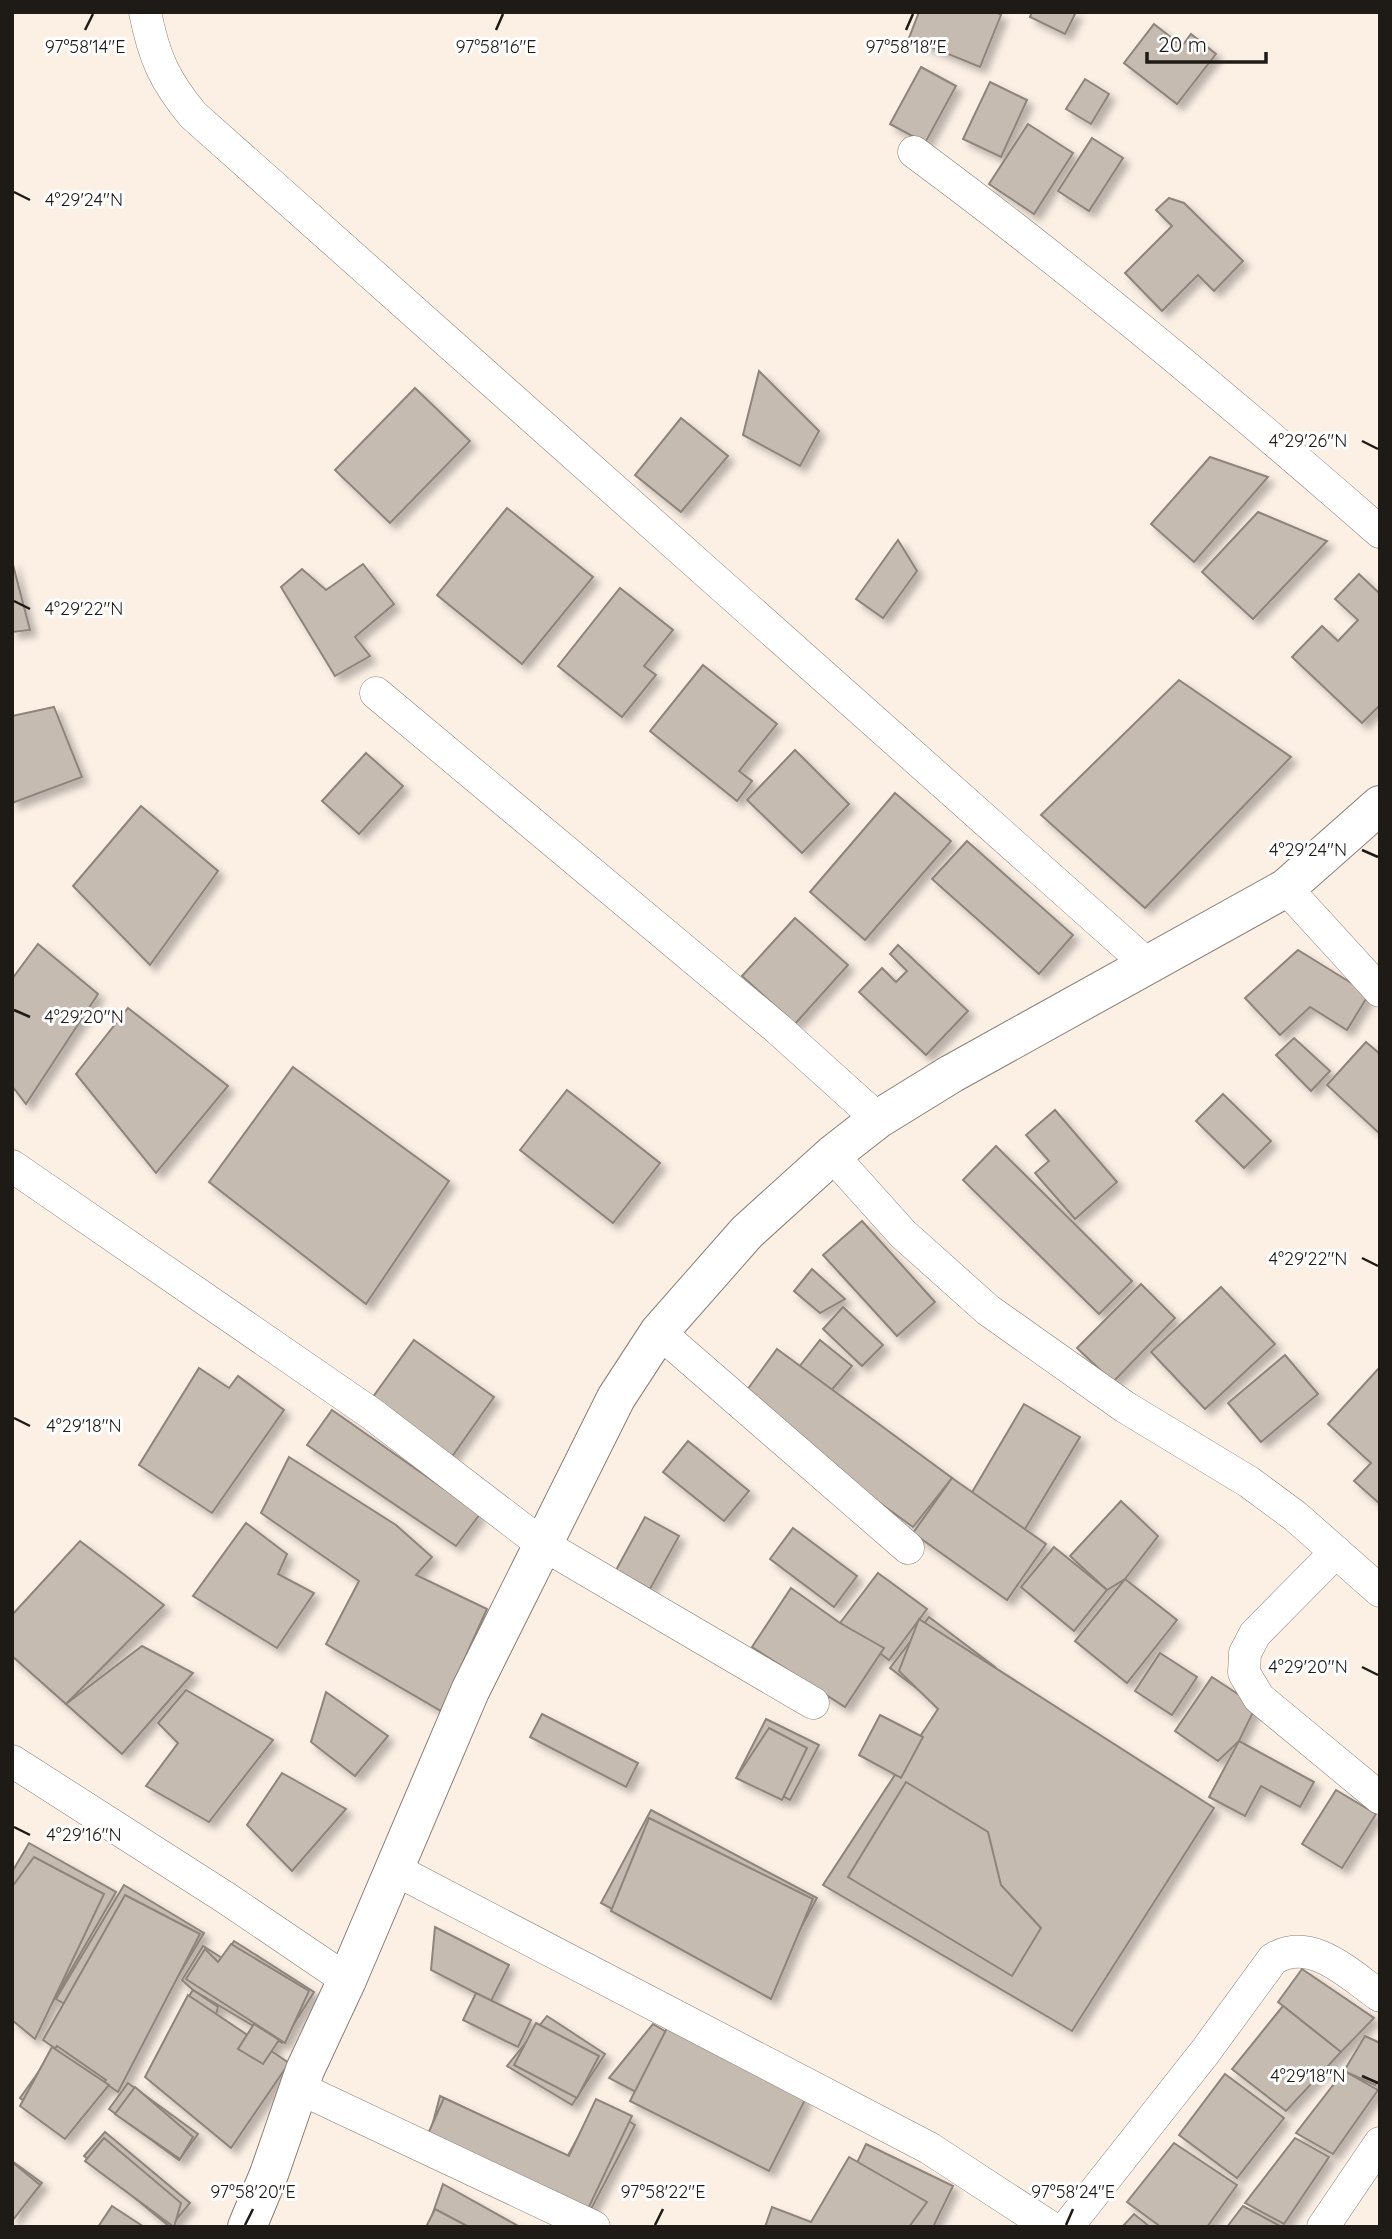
<svg xmlns="http://www.w3.org/2000/svg" width="1392" height="2239" font-family="Quicksand,sans-serif">
  <style>
    .building { fill: #c6bbb1; stroke: #8f847b; stroke-width: 2; filter: url(#shadow) }
    .lines { fill: none; stroke-linecap: round; stroke-linejoin: round }
    .minor-casing { stroke: #897e74; stroke-width: 33 }
    .trunk-casing { stroke: #897e74; stroke-width: 40 }
    .minor { stroke: #fff; stroke-width: 32 }
    .trunk { stroke: #fff; stroke-width: 38 }
    .ticks { fill: none; stroke: #1e1a16; stroke-width: 2.5 }
    .ticks-label { font-size: 18px; text-anchor: middle; fill: #1e1a16; stroke: #fff; stroke-width: 6; stroke-linejoin: round; paint-order: stroke }
  </style>
  <defs>
    <filter id="shadow"><feDropShadow dx="6" dy="6" stdDeviation="3.5" flood-color="#0004"/></filter>
  </defs>
  <rect width="100%" height="100%" fill="#fcf0e5"/>
  <g class="building">
    <path d="M919 12H996L1001 15 980 67 909 38Z"/>
    <path d="M1032 12H1076L1065 34 1030 17Z"/>
    <path d="M1154 24 1182 46 1191 34 1216 54 1177 104 1124 63Z"/>
    <path d="M921 67 956 86 925 143 890 124Z"/>
    <path d="M1085 79 1109 94 1091 124 1066 109Z"/>
    <path d="M990 82 1027 100 1001 157 963 139Z"/>
    <path d="M1028 124 1073 153 1034 214 989 184Z"/>
    <path d="M1092 138 1123 158 1089 211 1058 191Z"/>
    <path d="M1169 198 1184 203 1243 261 1214 291 1198 275 1162 311 1125 273 1172 226 1156 210Z"/>
    <path d="M759 371 819 431 800 466 743 435Z"/>
    <path d="M415 388 470 441 390 523 335 470Z"/>
    <path d="M681 418 728 456 681 512 635 475Z"/>
    <path d="M1210 457 1268 477 1194 562 1151 524Z"/>
    <path d="M507 508 593 577 522 664 437 595Z"/>
    <path d="M1258 512 1327 541 1253 619 1202 572Z"/>
    <path d="M898 540 917 571 883 618 856 599Z"/>
    <path d="M12 561 30 630 12 632Z"/>
    <path d="M363 564 394 604 355 637 370 656 335 676 281 587 302 569 326 590Z"/>
    <path d="M1359 574 1380 594V705L1362 723 1292 657 1322 626 1338 641 1358 620 1335 599Z"/>
    <path d="M620 588 673 630 644 666 656 675 622 717 558 666Z"/>
    <path d="M703 665 777 724 739 771 752 781 737 801 650 731Z"/>
    <path d="M1179 680 1291 757 1145 908 1041 815Z"/>
    <path d="M54 707 82 777 12 803V716Z"/>
    <path d="M795 750 849 804 802 853 747 800Z"/>
    <path d="M366 753 403 786 359 834 322 801Z"/>
    <path d="M895 793 951 841 865 940 810 892Z"/>
    <path d="M141 806 218 871 150 965 73 886Z"/>
    <path d="M967 841 1073 935 1039 974 932 879Z"/>
    <path d="M795 918 848 965 795 1024 742 976Z"/>
    <path d="M38 944 98 994 26 1104 12 1086V979Z"/>
    <path d="M898 945 968 1011 926 1055 859 992 882 968 896 982 907 971 890 954Z"/>
    <path d="M1298 950 1369 994 1347 1030 1310 1007 1280 1035 1245 998Z"/>
    <path d="M128 1008 228 1086 156 1173 76 1074Z"/>
    <path d="M1294 1038 1330 1071 1311 1091 1276 1055Z"/>
    <path d="M1366 1042 1380 1054V1134L1327 1085Z"/>
    <path d="M293 1067 449 1181 366 1304 209 1182Z"/>
    <path d="M567 1090 660 1163 613 1223 520 1150Z"/>
    <path d="M1223 1094 1271 1141 1244 1168 1196 1121Z"/>
    <path d="M1055 1110 1117 1182 1075 1219 1035 1173 1049 1161 1026 1135Z"/>
    <path d="M996 1146 1132 1281 1099 1314 963 1180Z"/>
    <path d="M862 1221 935 1302 897 1336 823 1255Z"/>
    <path d="M812 1269 845 1299 820 1313 794 1291Z"/>
    <path d="M1141 1284 1175 1318 1113 1382 1077 1348Z"/>
    <path d="M1221 1287 1275 1344 1205 1409 1151 1352Z"/>
    <path d="M843 1307 883 1345 862 1366 823 1329Z"/>
    <path d="M414 1340 494 1397 451 1458 370 1401Z"/>
    <path d="M820 1340 852 1366 830 1392 799 1367Z"/>
    <path d="M777 1349 952 1478 913 1527 739 1401Z"/>
    <path d="M1285 1355 1318 1394 1261 1442 1228 1403Z"/>
    <path d="M199 1368 229 1388 238 1376 284 1410 212 1513 139 1465Z"/>
    <path d="M1379 1368 1380 1369V1504L1354 1481 1371 1463 1328 1424Z"/>
    <path d="M1024 1404 1080 1437 1016 1544 961 1511Z"/>
    <path d="M332 1410 480 1514 456 1546 307 1445Z"/>
    <path d="M688 1441 749 1491 724 1521 663 1472Z"/>
    <path d="M289 1457 396 1525 432 1557 416 1575 487 1609 441 1711 326 1644 359 1581 261 1513Z"/>
    <path d="M952 1478 1046 1544 1007 1600 913 1533Z"/>
    <path d="M1121 1501 1158 1536 1125 1579 1107 1590 1070 1556Z"/>
    <path d="M645 1517 679 1536 650 1589 616 1570Z"/>
    <path d="M246 1523 287 1554 278 1574 314 1593 277 1648 193 1596Z"/>
    <path d="M793 1528 857 1576 834 1607 770 1559Z"/>
    <path d="M80 1541 164 1605 66 1704 12 1656V1615Z"/>
    <path d="M1054 1547 1107 1590 1074 1631 1021 1587Z"/>
    <path d="M878 1573 927 1609 889 1660 840 1623Z"/>
    <path d="M1125 1579 1177 1620 1127 1683 1075 1641Z"/>
    <path d="M791 1588 840 1623 884 1648 845 1707 752 1647Z"/>
    <path d="M929 1617 995 1667 956 1718 890 1668Z"/>
    <path d="M919 1619 1214 1808 1072 2031 823 1885 938 1709 899 1671Z"/>
    <path d="M142 1646 193 1673 122 1754 66 1704Z"/>
    <path d="M1160 1653 1197 1677 1172 1715 1135 1691Z"/>
    <path d="M1212 1677 1256 1706 1239 1741 1218 1761 1175 1731Z"/>
    <path d="M186 1690 273 1740 209 1822 146 1786 178 1743 158 1723Z"/>
    <path d="M326 1692 388 1736 355 1776 311 1742Z"/>
    <path d="M542 1714 638 1763 626 1787 530 1737Z"/>
    <path d="M880 1715 923 1737 901 1778 859 1755Z"/>
    <path d="M766 1719 819 1745 790 1800 738 1774Z"/>
    <path d="M769 1728 807 1748 782 1800 736 1778Z"/>
    <path d="M1239 1741 1314 1782 1300 1807 1261 1786 1245 1816 1209 1797Z"/>
    <path d="M282 1773 346 1809 292 1871 247 1825Z"/>
    <path d="M906 1782 988 1832 1001 1885 1041 1928 1012 1976 848 1877Z"/>
    <path d="M1336 1790 1376 1814 1342 1868 1302 1844Z"/>
    <path d="M651 1810 817 1898 767 1991 601 1903Z"/>
    <path d="M649 1818 813 1899 771 1999 611 1911Z"/>
    <path d="M29 1843 116 1892 52 2003 23 1971 12 1989V1872Z"/>
    <path d="M34 1857 104 1894 35 2039 12 2020V1887Z"/>
    <path d="M124 1885 204 1933 136 2046 56 1999Z"/>
    <path d="M125 1895 200 1934 118 2092 43 2040Z"/>
    <path d="M435 1927 509 1965 491 2001 431 1970Z"/>
    <path d="M234 1941 314 1992 282 2043 193 1990 182 1980 203 1946 222 1958Z"/>
    <path d="M231 1944 309 1991 285 2043 186 1979 205 1949 218 1962Z"/>
    <path d="M1302 1969 1374 2018 1341 2052 1278 2002Z"/>
    <path d="M193 1990 218 2007 214 2022 185 2002Z"/>
    <path d="M476 1993 531 2020 518 2047 463 2020Z"/>
    <path d="M188 1995 289 2063 231 2148 145 2077Z"/>
    <path d="M1283 2006 1341 2052 1286 2111 1232 2069Z"/>
    <path d="M547 2016 605 2054 572 2105 507 2066Z"/>
    <path d="M536 2023 599 2056 577 2098 514 2065Z"/>
    <path d="M254 2024 279 2040 263 2064 238 2049Z"/>
    <path d="M653 2024 795 2109 772 2163 609 2078Z"/>
    <path d="M667 2028 806 2098 769 2171 630 2101Z"/>
    <path d="M1365 2036 1380 2043V2080L1375 2085 1344 2071Z"/>
    <path d="M57 2046 106 2080 68 2133 20 2098Z"/>
    <path d="M52 2047 109 2085 65 2139 20 2106Z"/>
    <path d="M1344 2071 1378 2090 1333 2154 1296 2133Z"/>
    <path d="M1225 2074 1284 2118 1237 2178 1179 2135Z"/>
    <path d="M128 2083 198 2134 179 2160 109 2109Z"/>
    <path d="M135 2087 193 2137 180 2159 115 2114Z"/>
    <path d="M440 2096 567 2157 598 2102 635 2125 589 2213 431 2130Z"/>
    <path d="M444 2098 569 2156 596 2099 632 2116 587 2211 427 2136Z"/>
    <path d="M105 2132 190 2203 170 2227 84 2156Z"/>
    <path d="M104 2138 181 2203 174 2227 85 2161Z"/>
    <path d="M1295 2138 1329 2157 1284 2224 1245 2203Z"/>
    <path d="M1174 2143 1237 2185 1207 2227H1161L1127 2202Z"/>
    <path d="M866 2144 953 2186 933 2227H826Z"/>
    <path d="M849 2157 927 2202 909 2227H765L772 2207 811 2222Z"/>
    <path d="M12 2161 42 2183 12 2220Z"/>
    <path d="M12 2162 40 2185 12 2221Z"/>
    <path d="M443 2184 520 2227H428Z"/>
    <path d="M112 2206 144 2227H98Z"/>
    <path d="M1243 2206 1282 2227H1227Z"/>
    <path d="M435 2209 469 2227H426Z"/>
    <path d="M1134 2214 1150 2227H1122Z"/>
  </g>
  <g class="lines">
    <defs>
      <g id="minor">
        <path d="M145 12C154 57 164 80 193 115L1148 965"/>
        <path d="M914 152C1075 271 1229 400 1380 532"/>
        <path d="M376 693 777 1028 878 1119"/>
        <path d="M1286 888 1380 991"/>
        <path d="M832 1155 903 1234 988 1310 1125 1407 1249 1482 1295 1516 1380 1591"/>
        <path d="M12 1166 372 1414 542 1544 813 1703"/>
        <path d="M659 1332 908 1548"/>
        <path d="M1336 1552 1255 1634 1245 1653 1244 1673 1259 1698 1380 1798"/>
        <path d="M12 1761 226 1898 347 1980"/>
        <path d="M394 1869 929 2148 1050 2227"/>
        <path d="M299 2088 594 2227"/>
        <path d="M1067 2227 1205 2052 1273 1959C1311 1935 1350 1975 1380 1996"/>
        <path d="M1323 2227 1380 2143"/>
      </g>
      <path id="trunk" d="M247 2227 269 2174 305 2070 347 1980 470 1691 616 1398 659 1332 747 1232 832 1155 878 1119 951 1074 1286 888 1380 805"/>
    </defs>
    <use href="#minor" class="minor-casing"/>
    <use href="#trunk" class="trunk-casing"/>
    <use href="#minor" class="minor"/>
    <use href="#trunk" class="trunk"/>
  </g>
  <path class="ticks" d="M85 30 93 14M496 30 503 14M906 30 913 14M14 192 30 200M1362 441 1378 449M14 601 30 609M1362 850 1378 857M14 1010 30 1017M1362 1258 1378 1266M14 1418 30 1426M1362 1667 1378 1675M14 1827 30 1835M1362 2076 1378 2083M245 2225 253 2209M655 2225 663 2209M1066 2225 1073 2209"/>
  <g class="ticks-label">
    <text x="85" y="53">97°58'14"E</text>
    <text x="496" y="53">97°58'16"E</text>
    <text x="906" y="53">97°58'18"E</text>
    <text x="84" y="206">4°29'24"N</text>
    <text x="1308" y="447">4°29'26"N</text>
    <text x="84" y="615">4°29'22"N</text>
    <text x="1308" y="856">4°29'24"N</text>
    <text x="84" y="1023">4°29'20"N</text>
    <text x="1308" y="1265">4°29'22"N</text>
    <text x="84" y="1432">4°29'18"N</text>
    <text x="1308" y="1673">4°29'20"N</text>
    <text x="84" y="1841">4°29'16"N</text>
    <text x="1308" y="2082">4°29'18"N</text>
    <text x="253" y="2198">97°58'20"E</text>
    <text x="663" y="2198">97°58'22"E</text>
    <text x="1073" y="2198">97°58'24"E</text>
  </g>
  <rect width="1392" height="2239" fill="none" stroke="#1e1a16" stroke-width="28"/>
  <path d="M1147 52v10h119v-10" fill="none" stroke="#1e1a16" stroke-width="3.5"/>
  <text x="1158" y="52" font-size="21" fill="#1e1a16" stroke="#ffffff" stroke-width="5" paint-order="stroke">20 m</text>
</svg>
